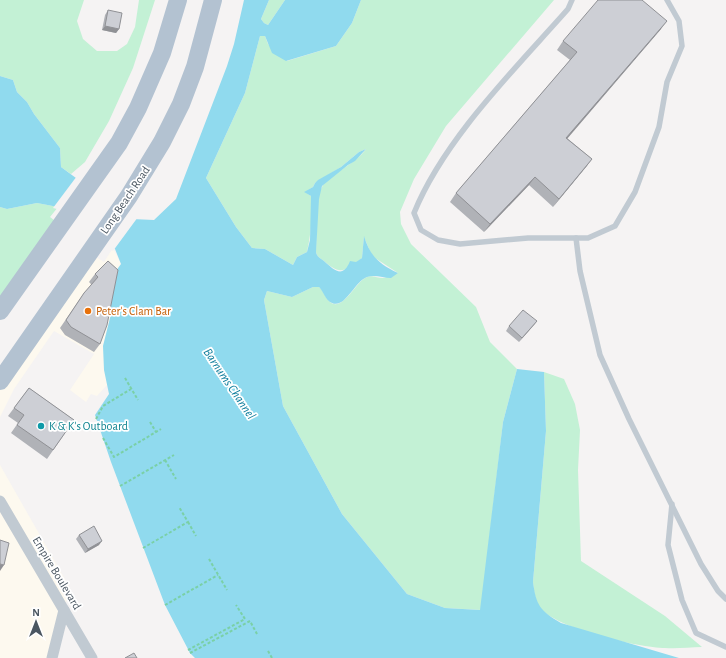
<svg xmlns="http://www.w3.org/2000/svg" width="726" height="658" font-family="'Alegreya Sans',sans-serif">
  <style>
    .commercial { fill: #fdf9ef }
    .green { fill: #c3f1d5 }
    .water { fill: #90daee }
    .pier { fill: #f5f3f3 }
    .lines { fill: none; stroke-linecap: round; stroke-linejoin: round }
    .path { stroke: #7ad0a6; stroke-width: 2; stroke-dasharray: 3 2; stroke-linecap: butt }
    .lane { stroke: #c1cad2; stroke-width: 5.5 }
    .street { stroke: #c1cad2; stroke-width: 11 }
    .primary { stroke: #b3c2d1; stroke-width: 18 }
    .wall { fill: #b0b2b7 }
    .shaded-wall { fill: #909195 }
    .building { fill: #cdcfd5; stroke: #909195 }
    .food-dot { fill: #e8710a; stroke: #fff; stroke-width: 1.5 }
    .culture-dot { fill: #0f9aa8; stroke: #fff; stroke-width: 1.5 }
    .labels { text-anchor: middle; dominant-baseline: central; stroke-width: 3.5; stroke-linejoin: round; paint-order: stroke }
    .street-label { font-size: 12px; fill: #4a5661; stroke: #fff }
    .food-label { font-size: 12px; fill: #c56008; stroke: #fff; text-anchor: start }
    .culture-label { font-size: 12px; fill: #0d838f; stroke: #fff; text-anchor: start }
    .water-label { font-size: 13px; font-style: italic; fill: #0c7c9b; stroke: #fff }
  </style>
  <rect width="100%" height="100%" fill="#f5f3f3"/>
  <g class="commercial">
    <path d="M113 248 121 264 113 275 108 309H112L103 346 107 385 97 396 91 394 86 402 70 390 94 354 54 331 14 389 0 417V367L96 257 104 262Z"/>
    <path d="M0 465 70 588 51 658H0Z"/>
  </g>
  <g class="green">
    <path d="M0 0H84L77 21 83 39 97 51H117L127 44 135 27 139 0H155L133 68 109 121 85 162 71 174 61 167 60 148 34 114 27 102 17 92 13 80 0 76Z"/>
    <path d="M269 0H285L268 25 264 23 261 19Z"/>
    <path d="M361 0H554L446 126 414 179 400 212 401 224 411 244 476 307 490 342 517 369 503 422 481 610 445 608 407 594 342 514 283 406 264 300 267 291 292 297 313 287H319C324 291 325 298 330 302 342 312 355 284 365 278 372 274 376 278 383 278 387 278 393 274 398 273L372 256 364 237 362 258C345 271 341 276 324 261 320 258 317 257 316 252 317 237 315 199 322 187 327 176 357 163 366 149L359 152 341 167 315 183 313 187 305 192 311 196C313 214 311 234 307 252L297 257 293 265 265 249 252 248 236 227 206 178 245 93 260 36H265L268 44 287 61 336 46 352 23Z"/>
    <path d="M37 203 58 207 50 217 59 224 0 307V207L7 209Z"/>
    <path d="M544 372 564 379 575 404 580 430 578 470 581 561 665 616 702 647C690 647 677 649 665 648 639 648 556 628 540 608 535 601 534 591 533 582L546 431Z"/>
  </g>
  <path class="water" d="M244 0H269L261 19 264 23 268 25 285 0H361L352 23 336 46 286 61 272 53 265 36H260L245 93 206 178 236 227 252 248 265 249 293 265 297 257 307 252 310 240 311 196 304 192 313 187 315 183 318 180 341 167 359 152 366 149 355 161 348 165 322 186 319 199 316 252C317 257 320 258 324 261 334 270 343 279 350 261L356 262 362 258 364 236C370 256 379 264 398 273L391 278C383 278 375 274 367 277 355 281 345 309 332 303 325 300 324 292 319 287H313L292 297 267 291 264 300 283 406 342 514 407 594 445 608 480 610 503 422 517 369 544 372 546 431 533 582C536 605 540 611 561 623L679 658H195L190 653 165 605 111 462 95 415 109 394 104 370 103 346 112 310 107 308 113 275 121 264 115 249 58 207 37 203 7 209 0 207V76L13 80 17 92 27 102 34 114 60 148 61 167 132 219 154 220 176 199 227 66 234 44Z"/>
  <path class="pier" d="M77 176 133 217H138L113 251 57 209 53 208Z"/>
  <g class="lines">
    <g class="path">
      <path d="M125 378 138 400"/>
      <path d="M96 419 103 406 131 389"/>
      <path d="M150 422 156 432"/>
      <path d="M103 438 114 457 161 429"/>
      <path d="M165 460 176 479"/>
      <path d="M120 486 174 455"/>
      <path d="M188 522 196 536"/>
      <path d="M143 548 188 522 179 507"/>
      <path d="M209 559 227 590"/>
      <path d="M165 605 218 575"/>
      <path d="M188 650 245 619 236 605"/>
      <path d="M268 651 272 658"/>
      <path d="M190 653 250 621 257 634"/>
    </g>
    <g class="lane">
      <path d="M572 0 568 9C515 69 444 139 414 213L421 230 438 240 460 244 528 238H588L615 226 635 192 659 127 667 82 682 46 679 21 667 0"/>
      <path d="M576 238 580 271 600 355 629 419 701 564 718 591 726 599"/>
      <path d="M672 504 668 545 682 600 696 633 726 647"/>
    </g>
    <g class="street">
      <path d="M0 501 92 658"/>
      <path d="M52 658 64 610"/>
    </g>
    <g class="primary">
      <path d="M0 311 119 143 138 108 162 53 178 0"/>
      <path d="M0 381 129 196 162 142 181 104 195 67 213 0"/>
    </g>
  </g>
  <g class="wall">
    <path d="M108 10 119 29 116 33 102 30 105 15Z"/>
    <path d="M661 29 567 138 592 159 586 167 553 207 529 185 484 232 450 202 456 193 570 60 557 50 563 41Z"/>
    <path d="M108 261 100 344 94 352 65 335 60 328 84 293 92 285 89 282 95 274Z"/>
    <path d="M537 321 519 342 506 331 509 326Z"/>
    <path d="M29 388 74 420 47 459 11 433 18 423 8 416Z"/>
    <path d="M79 535 99 545 85 553 76 539Z"/>
  </g>
  <g class="shaded-wall">
    <path d="M667 21 661 29 561 146 566 138Z"/>
    <path d="M105 26 119 29 116 33 102 30Z"/>
    <path d="M592 159 586 167 553 207 559 199Z"/>
    <path d="M535 177 529 185 484 232 490 224Z"/>
    <path d="M537 321 534 325 519 342 522 338Z"/>
    <path d="M102 541 99 545 85 553 88 549Z"/>
    <path d="M0 564 4 565 0 571Z"/>
  </g>
  <g class="building">
    <path d="M598 0H642L667 21 566 138 592 159 559 199 535 177 490 224 456 193 577 52 563 41Z"/>
    <path d="M108 10 122 13 119 29 105 26Z"/>
    <path d="M108 261 118 270 107 325 100 344 71 327 66 320 84 293 98 277 95 274Z"/>
    <path d="M523 310 537 321 522 338 509 326Z"/>
    <path d="M29 388 74 420 53 450 17 425 24 415 14 408Z"/>
    <path d="M94 526 102 541 88 549 79 535Z"/>
    <path d="M0 540 9 543 4 565 0 564Z"/>
    <path d="M134 653 137 658H125Z"/>
  </g>
  <circle class="food-dot" cx="88" cy="311" r="4"/>
  <circle class="culture-dot" cx="41" cy="426" r="4"/>
  <g class="labels">
    <g class="street-label">
      <text transform="translate(125 200) rotate(-56)">Long Beach Road</text>
      <text transform="translate(57 573) rotate(59)">Empire Boulevard</text>
    </g>
    <g class="food-label">
      <text x="96" y="311">Peter's Clam Bar</text>
    </g>
    <g class="culture-label">
      <text x="49" y="426">K &amp; K's Outboard</text>
    </g>
    <g class="water-label">
      <text transform="translate(229 384) rotate(56)">Barnums Channel</text>
    </g>
  </g>
  <g transform="translate(36 622)" stroke="#ffffff" stroke-width="3" paint-order="stroke">
  <path d="M0-3L7 15L0 10L-7 15Z" fill="#4a5661"/>
  <text y="-6" font-size="11" font-weight="bold" text-anchor="middle" fill="#4a5661">N</text>
  </g>
</svg>
